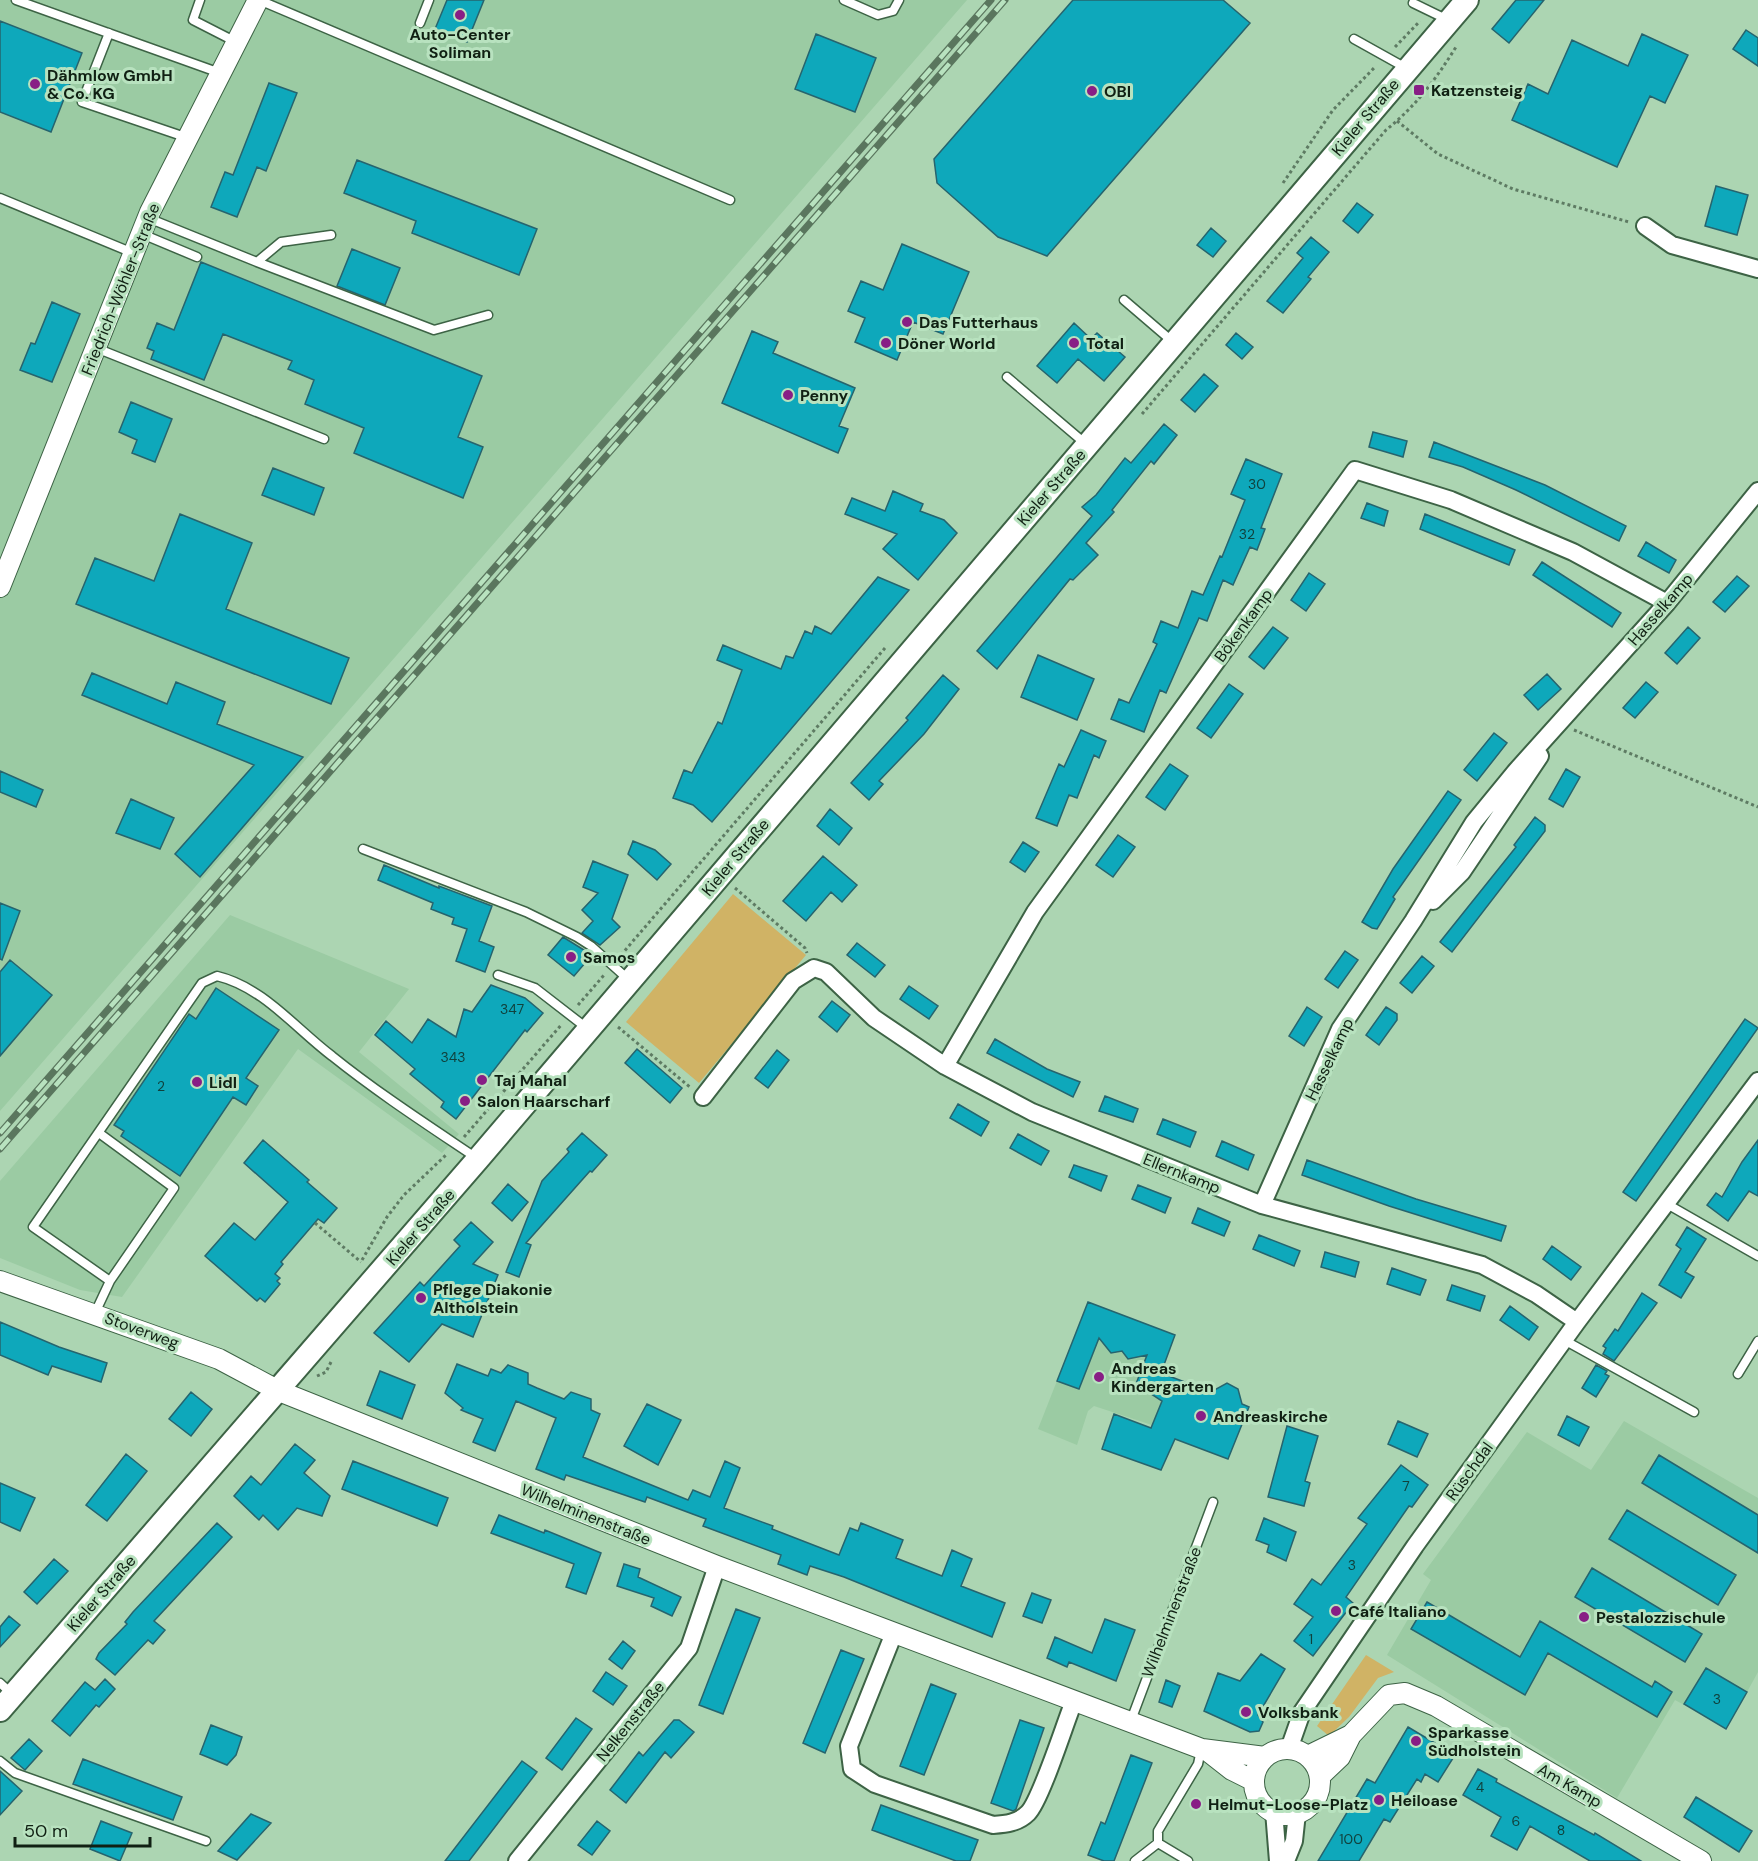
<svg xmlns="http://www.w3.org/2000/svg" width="1758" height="1861" font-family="'DM Sans',sans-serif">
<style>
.built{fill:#9bcba3}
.green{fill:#d0b365}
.building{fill:#0ea8bb;stroke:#26646e;stroke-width:1.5}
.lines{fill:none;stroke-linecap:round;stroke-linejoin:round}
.service-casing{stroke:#3d6345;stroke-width:11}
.minor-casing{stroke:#3d6345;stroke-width:20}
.tertiary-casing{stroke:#3d6345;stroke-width:22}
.secondary-casing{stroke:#3d6345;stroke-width:26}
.path{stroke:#5e7b63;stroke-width:3;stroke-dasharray:3 3;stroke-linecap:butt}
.service{stroke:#fff;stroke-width:8}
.minor{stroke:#fff;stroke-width:16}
.tertiary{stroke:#fff;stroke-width:20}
.secondary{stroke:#fff;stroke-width:22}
.rail-casing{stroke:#5a765e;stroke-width:7}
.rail{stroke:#b8e2bf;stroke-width:4.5;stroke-dasharray:14;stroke-linecap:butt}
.poi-dot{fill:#881e85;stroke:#b8e2bf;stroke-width:2}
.labels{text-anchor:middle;stroke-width:6;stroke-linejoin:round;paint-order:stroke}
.number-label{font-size:14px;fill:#10423d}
.poi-label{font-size:16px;font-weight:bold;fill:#102013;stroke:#b8e2bf;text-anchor:start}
.street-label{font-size:16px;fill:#102013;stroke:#b8e2bf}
</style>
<rect width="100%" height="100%" fill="#acd5b2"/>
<!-- built -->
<path class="built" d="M0,0H967L0,1111Z
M230,915L409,989L359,1052L459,1134L442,1153L298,1049L122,1297L80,1290L0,1258V1181Z
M1088,1302L1175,1335L1160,1373L1143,1366L1136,1384L1162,1401L1152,1425L1094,1406L1088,1411L1077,1445L1038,1429Z
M1624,1421L1758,1498V1672L1747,1692L1705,1668L1698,1681L1702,1683L1688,1707L1675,1700L1617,1798L1387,1655L1431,1580L1423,1574L1527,1432L1591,1470Z"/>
<!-- green -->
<path class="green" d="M733,894L806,955L699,1083L626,1022Z
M1366,1655L1394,1672L1378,1678L1349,1717L1329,1736L1317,1726Z"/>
<!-- building -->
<path class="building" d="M447,0H484L467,42L435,29Z
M1073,0H1223L1250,23L1047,256L998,237L937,183L934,159Z
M1516,0H1544L1509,43L1492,29Z
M0,21L82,53L51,132L0,112Z
M1746,30L1758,38V66L1733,49Z
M816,34L876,58L855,112L795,89Z
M1642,34L1688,55L1665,103L1650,96L1617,167L1512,120L1528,84L1548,94L1572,40L1628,66Z
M269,83L297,93L266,171L257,167L237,217L211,207L225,172L233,175Z
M357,160L537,229L519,275L412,233L416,221L344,193Z
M1716,186L1748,195L1737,235L1705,226Z
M1357,203L1373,215L1358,233L1343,221Z
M1211,228L1226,241L1213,257L1197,245Z
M1311,237L1329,252L1308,277L1311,279L1283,313L1267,301L1303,258L1297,253Z
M902,244L969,272L943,334L913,322L897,360L855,342L865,318L848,311L861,281L883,290Z
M352,249L400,268L385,305L337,286Z
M201,262L482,376L458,437L483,447L463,498L354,453L364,428L305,404L314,380L288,369L292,361L223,334L204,380L151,359L154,351L147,348L157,323L174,330Z
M52,302L80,314L52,382L20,370L31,343L35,344Z
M1074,323L1091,339L1097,333L1125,357L1104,381L1078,359L1057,383L1037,366Z
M752,331L778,342L773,353L855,388L839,426L848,429L838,453L722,403Z
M1236,333L1253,347L1242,359L1226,345Z
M1204,374L1218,386L1195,412L1181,400Z
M131,402L172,419L155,462L132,453L137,440L119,432Z
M1164,424L1177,435L1154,464L1151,461L1112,510L1114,512L1086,543L1098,555L1073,580L1070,579L997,669L977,651L1092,516L1082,507L1096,495L1125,458L1131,463Z
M1373,432L1407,441L1403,457L1369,447Z
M1434,442L1545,485L1626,526L1619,541L1516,490L1463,467L1429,457Z
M1246,459L1282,474L1261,528L1265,529L1257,550L1250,547L1233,585L1223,580L1207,621L1199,618L1166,693L1160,690L1144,732L1111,719L1119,699L1129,703L1157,644L1153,642L1161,621L1178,628L1192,591L1203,595L1220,556L1222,557L1245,500L1231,494Z
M273,468L324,488L314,515L262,495Z
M893,491L923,504L920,511L944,520L957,533L918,580L883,549L897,534L845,514L852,498L885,511Z
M1367,503L1388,511L1384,526L1361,518Z
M180,514L252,543L226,609L349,658L331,704L76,604L95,558L154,581Z
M1425,514L1515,550L1509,565L1420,529Z
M1646,542L1676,560L1669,573L1638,556Z
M1542,562L1621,613L1612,627L1533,575Z
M1309,573L1325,584L1306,611L1291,600Z
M1737,576L1749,586L1725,612L1713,602Z
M878,577L909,590L712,822L693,805L673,798L684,770L692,773L718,722L722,724L742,670L717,660L723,645L781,669L786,656L793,658L805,631L812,634L815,626L831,634Z
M1273,627L1288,638L1264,669L1249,657Z
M1688,627L1700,638L1677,664L1665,653Z
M1038,655L1094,679L1077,720L1021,697Z
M92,673L167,704L176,682L225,702L217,724L303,757L200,877L175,854L254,765L82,695Z
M1547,674L1561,689L1538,710L1524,695Z
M943,675L959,689L924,734L879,781L883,784L869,800L851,783L908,720L906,718Z
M1646,682L1658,692L1635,718L1623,708Z
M1229,684L1243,694L1211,738L1197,728Z
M1081,730L1106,741L1099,758L1094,755L1077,798L1069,795L1057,826L1036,818L1059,764L1064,767Z
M1494,733L1507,743L1477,781L1464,770Z
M1170,764L1188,776L1165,810L1146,797Z
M1566,769L1580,777L1563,807L1549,799Z
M0,771L43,790L36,807L0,792Z
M1448,791L1461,800L1393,897L1395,899L1377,929L1372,928L1362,922L1393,869Z
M131,799L174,818L160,849L116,833Z
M830,809L852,828L839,845L817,826Z
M1535,817L1545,825V831L1452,952L1440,942L1516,847L1514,845Z
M1118,835L1135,847L1113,877L1096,865Z
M633,841L655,850L671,864L657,880L628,854Z
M1023,842L1039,852L1025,872L1010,862Z
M823,856L857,885L842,902L831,892L806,921L783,901Z
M593,861L628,875L612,919L620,927L600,945L582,933L593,921L582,910L598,893L583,887Z
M384,865L439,888V886L492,906L479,941L494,947L485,972L456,961L467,929L452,924L454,918L431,909L433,903L378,880Z
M0,903L20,911L2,960L0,959Z
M563,937L592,955L574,976L548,955Z
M857,943L885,965L875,977L847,955Z
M1345,951L1358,960L1338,988L1325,979Z
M1422,956L1434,966L1412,993L1400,983Z
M10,960L52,995L0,1056V972Z
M491,985L525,998L543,1013L527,1032L525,1030L456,1119L441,1107L444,1102L410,1074L415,1069L375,1035L386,1021L412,1043L428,1019L456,1037L464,1009L472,1012Z
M909,986L938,1006L929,1019L900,999Z
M216,988L279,1030L246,1078L258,1086L246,1105L233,1097L180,1176L121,1136L124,1131L114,1125L189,1014L196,1019Z
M832,1001L850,1015L837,1032L819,1017Z
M1307,1007L1322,1017L1304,1046L1289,1036Z
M1386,1007L1397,1014V1020L1379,1045L1366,1035Z
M1745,1019L1758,1028L1636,1201L1623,1192Z
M995,1039L1047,1069L1080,1082L1073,1097L987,1053Z
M637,1049L682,1088L670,1103L625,1063Z
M777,1050L789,1060L768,1088L755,1078Z
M1105,1096L1138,1109L1133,1122L1099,1111Z
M958,1104L989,1122L981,1136L950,1118Z
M1163,1119L1196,1132L1190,1147L1157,1134Z
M582,1133L607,1155L592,1172L590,1171L526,1243L531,1245L519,1277L506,1272L542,1181L569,1152L567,1149Z
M1018,1134L1049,1151L1041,1165L1010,1148Z
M263,1140L309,1180L307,1182L337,1208L324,1223L318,1219L281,1262L283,1264L275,1274L280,1278L277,1281L280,1284L265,1302L260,1298L257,1301L205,1256L234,1223L255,1240L288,1202L244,1163Z
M1758,1140V1196L1749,1191L1728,1221L1707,1205L1716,1193L1722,1197L1742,1162Z
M1222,1141L1254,1155L1248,1170L1216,1156Z
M1307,1160L1416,1199L1506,1226L1501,1241L1389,1206L1302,1175Z
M1074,1165L1107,1176L1101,1191L1069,1177Z
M508,1184L528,1202L512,1221L492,1203Z
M1138,1185L1171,1198L1165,1213L1132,1199Z
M1198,1208L1230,1222L1224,1236L1192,1223Z
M471,1222L493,1242L473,1264L498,1275L473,1337L442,1324L409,1362L374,1333L420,1282L424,1286L460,1246L454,1240Z
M1687,1227L1706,1239L1685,1272L1694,1277L1681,1298L1659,1285L1681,1249L1676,1245Z
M1259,1235L1300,1251L1294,1266L1253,1249Z
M1552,1246L1581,1267L1571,1280L1543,1259Z
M1325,1252L1359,1262L1355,1277L1321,1267Z
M1392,1268L1426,1280L1420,1295L1387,1284Z
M1452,1285L1485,1296L1480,1311L1447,1300Z
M1642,1293L1657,1303L1614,1361L1603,1354L1606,1348L1603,1346L1615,1329L1618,1331Z
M1088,1302L1175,1335L1161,1373L1211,1392L1227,1383L1238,1389L1242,1404L1249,1407L1228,1459L1175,1439L1161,1470L1102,1449L1114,1414L1151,1428L1162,1401L1136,1384L1147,1355L1128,1359L1122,1351L1111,1353L1099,1338L1079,1389L1057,1381Z
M1510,1306L1538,1327L1529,1340L1500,1320Z
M0,1322L59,1347L107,1363L101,1382L52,1366L48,1375L0,1355Z
M457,1364L488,1376L491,1369L501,1373L508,1365L528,1373V1384L537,1388L564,1399L571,1392L591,1399V1410L600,1414L583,1457L688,1500L693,1490L710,1497L725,1461L740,1468L724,1508L773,1526L772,1529L839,1555L850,1528L858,1531L861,1523L903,1540L896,1558L942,1576L952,1550L972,1559L961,1586L1005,1603L992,1637L844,1577L810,1566L807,1575L778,1564L781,1555L703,1526L706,1519L647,1497L645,1502L566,1475L564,1480L536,1469L556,1418L516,1401L495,1451L473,1442L483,1419L461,1410L463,1408L445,1393Z
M1596,1365L1607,1371L1605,1374L1609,1376L1596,1397L1582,1388Z
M380,1371L415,1385L402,1419L367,1405Z
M191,1392L212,1409L191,1436L169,1419Z
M647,1404L681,1420L658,1465L624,1446Z
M1567,1416L1589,1427L1579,1446L1558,1435Z
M1398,1421L1428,1434L1417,1457L1388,1444Z
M1287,1426L1318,1436L1305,1481L1310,1483L1304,1506L1268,1497Z
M295,1444L315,1460L304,1473L330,1496L322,1516L297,1508L278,1530L263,1515L259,1520L234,1496L251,1476L261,1485Z
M126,1454L147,1471L107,1521L86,1505Z
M1659,1455L1758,1515V1553L1642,1483Z
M353,1461L448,1498L437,1526L342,1489Z
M1401,1465L1428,1485L1412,1507L1409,1506L1346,1597L1353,1603L1313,1656L1294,1641L1313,1617L1294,1604L1312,1579L1321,1585L1367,1524L1358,1518Z
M0,1483L35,1498L20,1531L0,1522Z
M1627,1510L1736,1575L1718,1605L1609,1539Z
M499,1515L544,1533L545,1530L601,1553L586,1594L566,1587L574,1564L491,1533Z
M1264,1518L1296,1532L1286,1561L1267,1552L1269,1545L1256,1540Z
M217,1523L232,1537L154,1621L165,1630L153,1644L148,1640L115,1675L96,1659L99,1653L127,1624L125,1622L133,1612Z
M54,1559L68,1571L37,1604L24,1592Z
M624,1564L640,1569L638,1577L681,1597L672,1616L651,1606L654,1598L617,1586Z
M1592,1568L1702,1634L1685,1662L1575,1597Z
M1032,1593L1051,1600L1042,1623L1023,1616Z
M1427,1602L1520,1657L1540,1621L1652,1687L1655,1681L1672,1692L1657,1717L1548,1653L1525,1695L1411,1629Z
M736,1609L760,1618L723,1714L699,1705Z
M9,1616L20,1625L0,1647V1627Z
M1105,1619L1135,1630L1116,1681L1069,1662L1067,1667L1047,1658L1055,1637L1092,1653Z
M623,1641L635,1651L622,1669L609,1659Z
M841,1650L864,1659L825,1753L803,1743Z
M1261,1654L1285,1669L1258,1715L1263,1722L1259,1731L1250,1732L1204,1711L1218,1673L1240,1681Z
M1706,1668L1747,1692L1726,1729L1684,1704Z
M606,1672L627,1686L613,1705L593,1691Z
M105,1679L115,1689L99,1707L96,1705L70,1736L52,1721L85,1682L95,1690Z
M1166,1680L1180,1686L1172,1707L1159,1702Z
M931,1684L956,1694L924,1775L900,1766Z
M576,1718L592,1729L562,1770L546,1758Z
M674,1720H679L694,1732L671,1758L665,1752L626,1803L610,1790L639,1752L643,1756Z
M1020,1720L1044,1728L1016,1809L1013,1811L991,1803Z
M211,1725L242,1737L236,1755L227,1765L200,1754Z
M1408,1727L1455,1755L1438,1782L1425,1774L1421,1782L1417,1779L1390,1822L1384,1819L1359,1861H1318L1367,1779L1375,1783Z
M29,1739L42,1751L25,1770L11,1758Z
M1131,1755L1152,1763L1114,1861H1104L1088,1855L1101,1822L1105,1824Z
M83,1759L182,1797L173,1820L73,1784Z
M522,1761L537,1772L469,1861H445Z
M1478,1769L1497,1779L1496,1782L1594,1835L1595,1833L1641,1861H1590L1530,1826L1517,1850L1491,1836L1501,1817L1463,1795Z
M0,1771L22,1791L0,1815Z
M1696,1797L1752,1831L1739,1852L1684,1817Z
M881,1805L978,1840L970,1861H956L872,1830Z
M251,1814L271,1823L237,1860L218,1851Z
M101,1821L132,1833L120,1861L90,1849Z
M597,1821L610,1831L592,1855L578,1845Z"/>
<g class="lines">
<!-- service casing -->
<g class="service-casing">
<path id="service" d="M16,0L220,73
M200,0L193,20L236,42
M259,0L730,200
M844,0L878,15L893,11L899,0
M1413,3L1448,20
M420,23L429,0
M109,33L82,102L188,138
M1354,39L1406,68
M0,198L133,253
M148,218L257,262L281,242L331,235
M142,234L197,257
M257,262L434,330L488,315
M1124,300L1173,342
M96,348L324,439
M1007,377L1087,445
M363,849L526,912L577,937L591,946L629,980
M498,975L535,988L588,1029
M1667,1204L1758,1256
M110,1281L33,1227L202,983L217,976C263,987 295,1028 332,1056C378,1093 429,1126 478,1159
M95,1313L110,1281L174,1188L99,1133
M1564,1340L1694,1412
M1738,1374L1758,1341
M0,1683L13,1695
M1130,1723L1213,1502
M0,1761L15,1773L206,1841
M1135,1861L1158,1843
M1188,1861L1158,1843V1831L1198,1764L1201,1750"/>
</g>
<!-- minor casing -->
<g class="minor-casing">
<path id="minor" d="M1645,226L1672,245L1758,269
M1433,901L1462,872L1540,756
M945,1066L1035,912L1355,470L1451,500L1573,552L1667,603
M703,1097L793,981L814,968L826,972L874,1018L945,1066L1032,1112L1262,1205L1482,1265L1536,1294L1577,1322
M1262,1205L1340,1029L1413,921L1474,822L1515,772L1667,603L1758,491
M894,1633L849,1746L852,1769L875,1784L993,1825C1006,1824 1018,1823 1028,1813C1041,1800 1065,1723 1074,1701
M1289,1749L1302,1712L1415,1546L1577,1322L1758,1081
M1274,1811L1278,1861
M517,1861L689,1648L717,1566
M1286,1861L1294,1841L1297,1813"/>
</g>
<!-- tertiary casing -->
<g class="tertiary-casing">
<path id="tertiary" d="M0,587L150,212L258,0
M0,1281L219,1359L279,1391L717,1566L1202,1749L1265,1757
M1254 1782a33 33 0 1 1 66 0a33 33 0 1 1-66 0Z
M1209,1752L1232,1770L1254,1781
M1308,1756L1351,1735
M1320,1776L1340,1757L1351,1735L1389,1695L1405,1693L1436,1706L1701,1861"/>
</g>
<!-- secondary casing -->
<g class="secondary-casing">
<path id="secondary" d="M0,1710L478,1159L1467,0"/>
</g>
<!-- path -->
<path class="path" d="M1395,47L1420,21
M1397,121L1438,154L1513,189L1629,222
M1283,183L1333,110L1376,66
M1142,414L1386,130C1416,106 1436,79 1456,47
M1574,730L1758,807
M735,888L805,948L807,953
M621,955L885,648
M578,1005L605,974
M618,1027L691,1088
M464,1137L562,1024
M315,1223L361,1262
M362,1260L387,1217L404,1195L447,1154
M317,1376L326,1372L332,1360"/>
<!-- service -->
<use href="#service" class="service"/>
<!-- minor -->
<use href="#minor" class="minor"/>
<!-- tertiary -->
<use href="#tertiary" class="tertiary"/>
<!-- secondary -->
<use href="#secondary" class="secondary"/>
<!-- rail casing -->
<g class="rail-casing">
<path id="rail" d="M0,1133L991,0
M0,1149L1005,0"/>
</g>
<!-- rail -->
<use href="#rail" class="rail"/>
</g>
<!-- markers -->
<g class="poi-dot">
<circle cx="460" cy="15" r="6"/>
<circle cx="35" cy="84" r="6"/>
<rect x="1413" y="84" width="12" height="12" rx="3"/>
<circle cx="1092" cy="91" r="6"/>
<circle cx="907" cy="322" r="6"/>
<circle cx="886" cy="343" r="6"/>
<circle cx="1074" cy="343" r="6"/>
<circle cx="788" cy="395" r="6"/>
<circle cx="571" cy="957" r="6"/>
<circle cx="482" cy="1080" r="6"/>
<circle cx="197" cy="1082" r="6"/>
<circle cx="465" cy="1101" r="6"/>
<circle cx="421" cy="1298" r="6"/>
<circle cx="1099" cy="1377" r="6"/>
<circle cx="1201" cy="1416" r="6"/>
<circle cx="1336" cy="1611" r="6"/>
<circle cx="1584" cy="1617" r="6"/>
<circle cx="1246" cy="1712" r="6"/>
<circle cx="1416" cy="1741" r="6"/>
<circle cx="1379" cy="1800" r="6"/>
<circle cx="1196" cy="1804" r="6"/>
</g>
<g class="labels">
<!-- number labels -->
<g class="number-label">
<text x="1257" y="489">30</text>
<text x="1247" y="539">32</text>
<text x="512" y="1014">347</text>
<text x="453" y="1062">343</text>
<text x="161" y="1091">2</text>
<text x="1406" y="1491">7</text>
<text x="1352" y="1570">3</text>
<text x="1311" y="1644">1</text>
<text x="1717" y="1704">3</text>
<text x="1480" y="1792">4</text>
<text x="1516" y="1826">6</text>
<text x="1561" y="1835">8</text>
<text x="1351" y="1844">100</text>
</g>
<!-- poi labels -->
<g class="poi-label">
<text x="460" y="40" text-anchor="middle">Auto-Center<tspan x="460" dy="18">Soliman</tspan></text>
<text x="47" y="81">Dähmlow GmbH<tspan x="47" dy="18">&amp; Co. KG</tspan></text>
<text x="1431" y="96">Katzensteig</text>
<text x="1104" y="97">OBI</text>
<text x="919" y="328">Das Futterhaus</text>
<text x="898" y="349">Döner World</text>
<text x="1086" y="349">Total</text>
<text x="800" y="401">Penny</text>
<text x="583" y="963">Samos</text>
<text x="494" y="1086">Taj Mahal</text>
<text x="209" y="1088">Lidl</text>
<text x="477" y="1107">Salon Haarscharf</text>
<text x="433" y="1295">Pflege Diakonie<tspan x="433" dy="18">Altholstein</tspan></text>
<text x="1111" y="1374">Andreas<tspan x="1111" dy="18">Kindergarten</tspan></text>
<text x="1213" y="1422">Andreaskirche</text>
<text x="1348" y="1617">Café Italiano</text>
<text x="1596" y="1623">Pestalozzischule</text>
<text x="1258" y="1718">Volksbank</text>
<text x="1428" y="1738">Sparkasse<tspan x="1428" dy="18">Südholstein</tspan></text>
<text x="1391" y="1806">Heiloase</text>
<text x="1208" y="1810">Helmut-Loose-Platz</text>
</g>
<!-- street labels -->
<g class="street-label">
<text transform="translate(1365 117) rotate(-50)" y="6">Kieler Straße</text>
<text transform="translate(120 289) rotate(-68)" y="6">Friedrich-Wöhler-Straße</text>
<text transform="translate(1051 487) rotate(-49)" y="6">Kieler Straße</text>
<text transform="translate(1660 609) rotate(-49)" y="6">Hasselkamp</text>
<text transform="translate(1243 625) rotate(-54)" y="6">Bökenkamp</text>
<text transform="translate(735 857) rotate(-50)" y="6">Kieler Straße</text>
<text transform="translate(1329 1059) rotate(-64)" y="6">Hasselkamp</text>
<text transform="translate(1182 1173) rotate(22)" y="6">Ellernkamp</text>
<text transform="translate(420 1227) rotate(-49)" y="6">Kieler Straße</text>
<text transform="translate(142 1330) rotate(20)" y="6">Stoverweg</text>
<text transform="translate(1469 1471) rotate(-54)" y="6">Rüschdal</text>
<text transform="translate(586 1514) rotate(22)" y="6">Wilhelminenstraße</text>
<text transform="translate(101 1593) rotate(-49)" y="6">Kieler Straße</text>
<text transform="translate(1171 1612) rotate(-69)" y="6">Wilhelminenstraße</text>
<text transform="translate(630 1721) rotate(-51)" y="6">Nelkenstraße</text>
<text transform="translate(1570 1785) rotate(30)" y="6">Am Kamp</text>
</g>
</g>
<!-- scale -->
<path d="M15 1837v9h135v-9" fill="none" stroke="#102013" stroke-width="3"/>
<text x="24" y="1837" font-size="18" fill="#102013" stroke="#b8e2bf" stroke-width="4.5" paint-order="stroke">50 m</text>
</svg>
